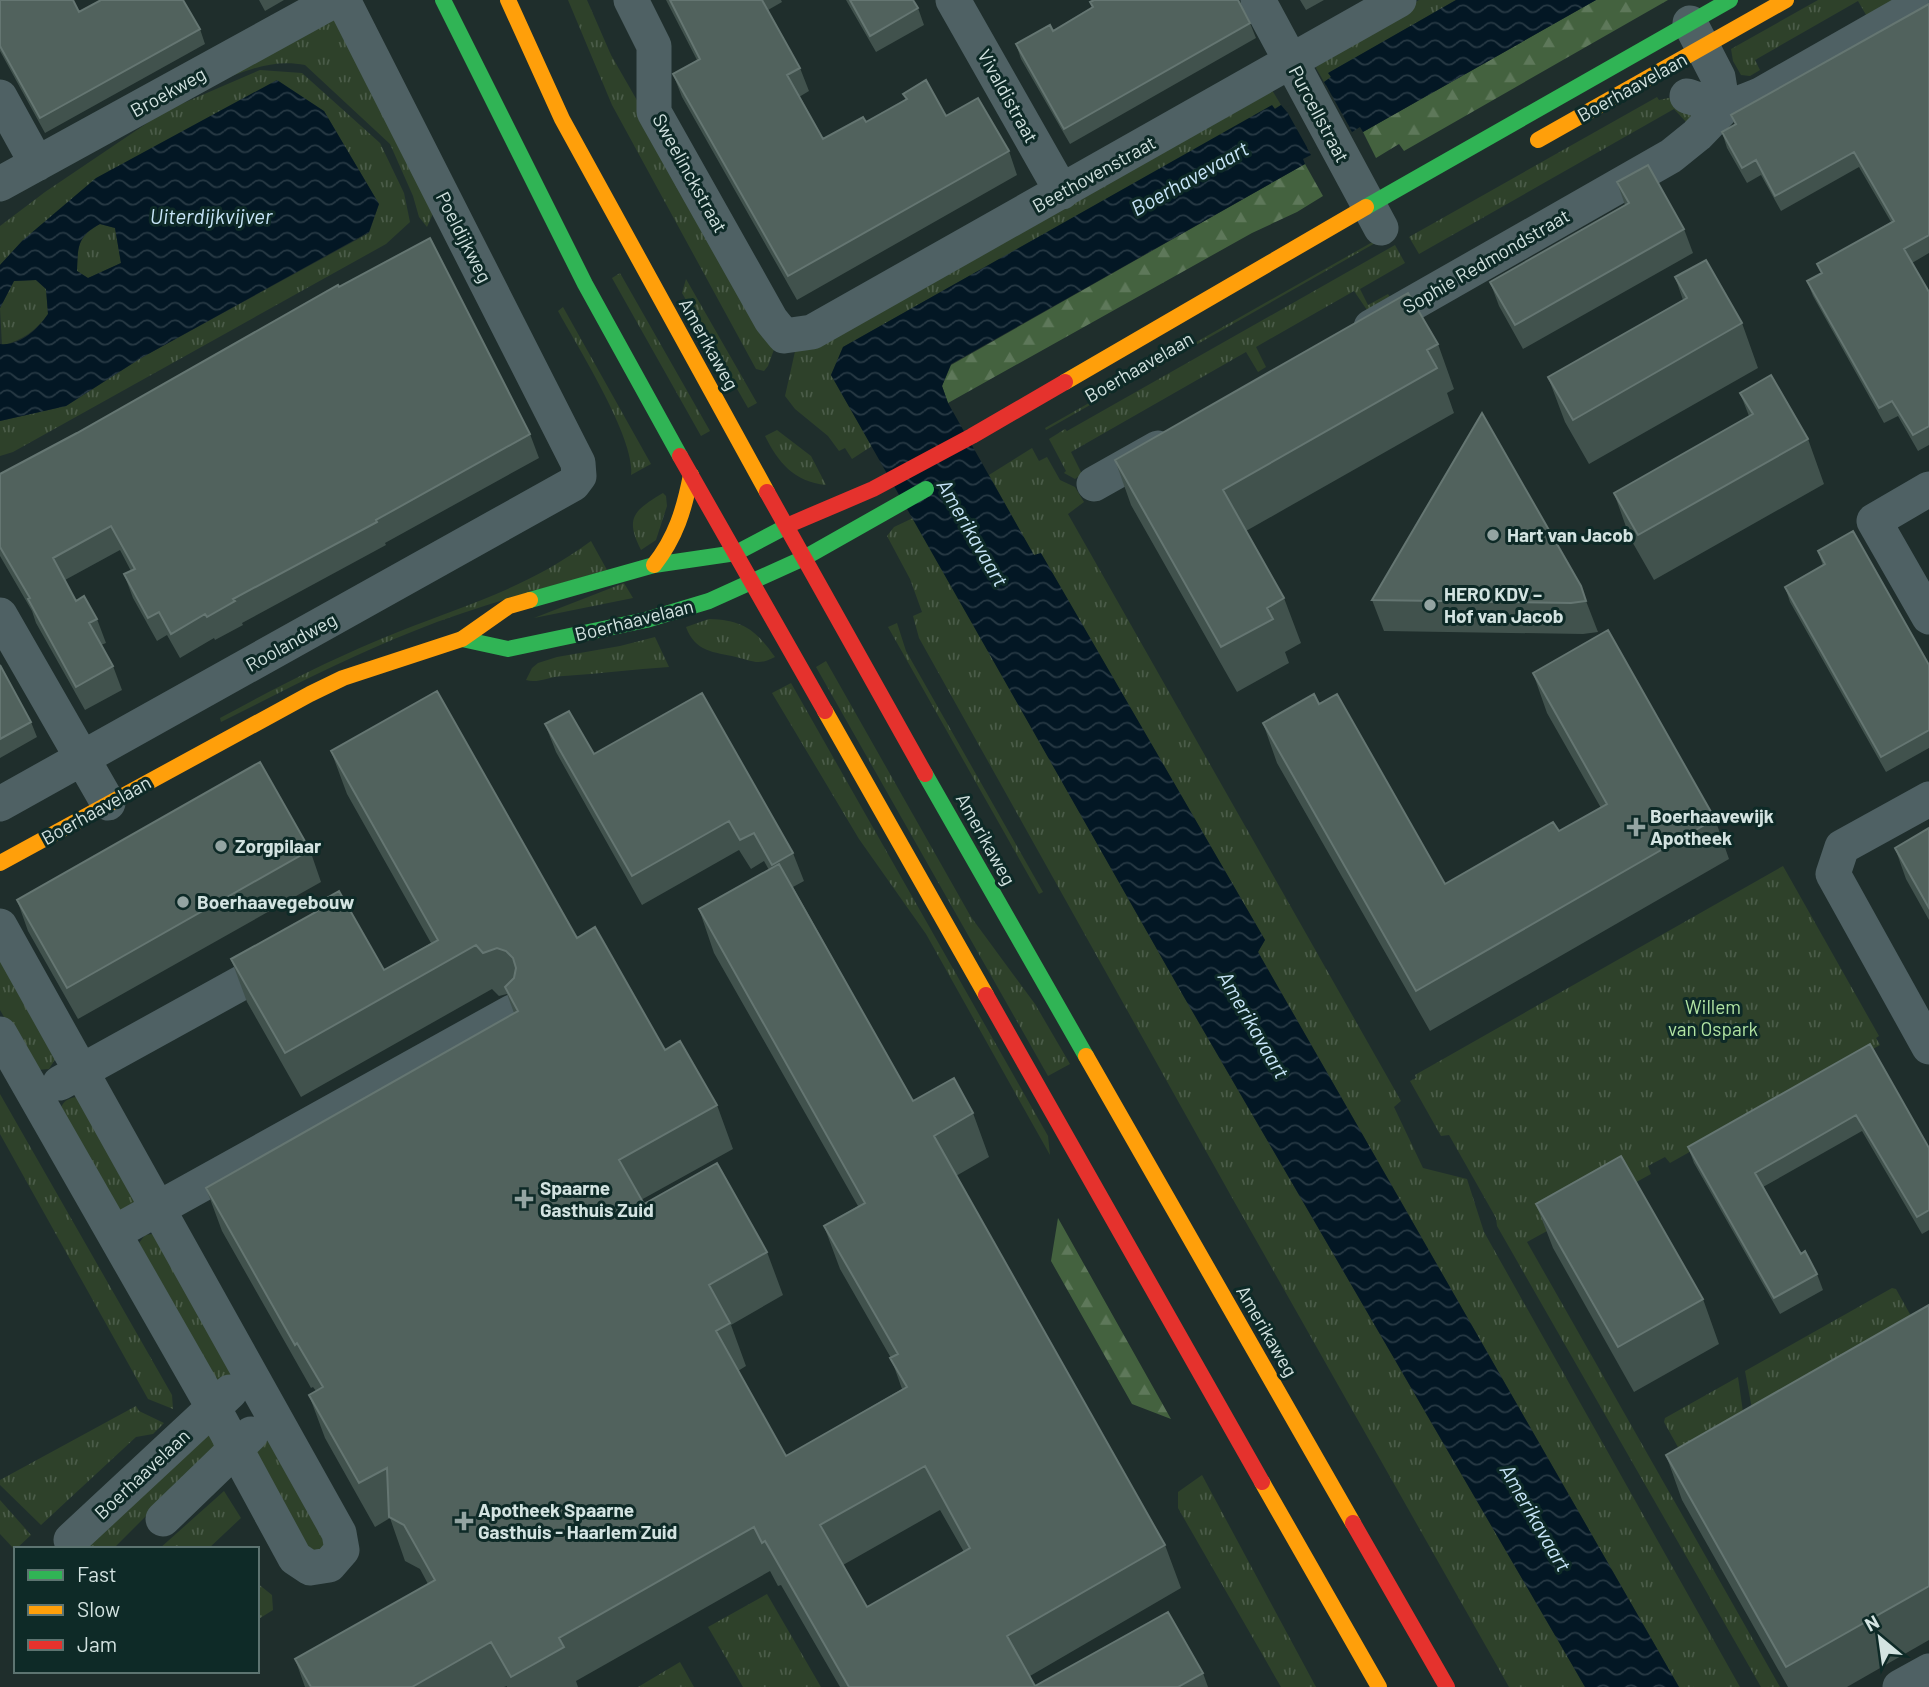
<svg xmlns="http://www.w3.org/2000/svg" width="1929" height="1687" font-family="Barlow,sans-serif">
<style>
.grass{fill:url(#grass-tufts)}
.forest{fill:url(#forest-firs)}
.water{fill:url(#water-waves);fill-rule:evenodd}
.pier{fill:#1f2e2c}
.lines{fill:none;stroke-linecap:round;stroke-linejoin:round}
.street{stroke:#4f6164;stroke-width:35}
.fast{stroke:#30b455;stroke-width:16}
.slow{stroke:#ff9f0a;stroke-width:16}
.jam{stroke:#e5322d;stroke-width:16}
.wall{fill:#41524d;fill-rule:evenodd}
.building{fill:#51625d;stroke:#657672;stroke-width:2;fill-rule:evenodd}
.poi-dot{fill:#94a4a2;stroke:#0e2a27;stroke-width:2.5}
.labels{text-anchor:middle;stroke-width:6;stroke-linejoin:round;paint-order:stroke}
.street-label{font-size:19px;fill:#d3e3e1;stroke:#0e2a27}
.poi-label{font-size:19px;font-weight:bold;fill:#d3e3e1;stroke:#0e2a27;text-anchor:start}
.park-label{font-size:19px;fill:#b1e4a3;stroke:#0e2a27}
.water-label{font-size:21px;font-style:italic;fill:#c8e6f9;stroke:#0e2a27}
</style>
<defs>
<pattern id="grass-tufts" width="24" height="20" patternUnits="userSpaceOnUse" patternTransform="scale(1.75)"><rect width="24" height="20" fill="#2e412a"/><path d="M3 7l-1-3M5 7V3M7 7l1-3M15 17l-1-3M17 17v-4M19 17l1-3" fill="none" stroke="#4b5c49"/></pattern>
<pattern id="forest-firs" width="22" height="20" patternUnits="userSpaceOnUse" patternTransform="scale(1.75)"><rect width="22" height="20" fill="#44623f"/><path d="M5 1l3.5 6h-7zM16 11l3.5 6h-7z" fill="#5e785a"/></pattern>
<pattern id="water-waves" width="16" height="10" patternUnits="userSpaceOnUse" patternTransform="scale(1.75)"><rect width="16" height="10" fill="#031724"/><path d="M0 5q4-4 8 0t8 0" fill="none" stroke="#273944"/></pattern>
</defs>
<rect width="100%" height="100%" fill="#1f2e2c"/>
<!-- grass -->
<path class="grass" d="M568,0H587L611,55L769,330L776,344L768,366L764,371L756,369L612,105Z
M1419,0H1456L1329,73L1331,77L1324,82L1316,68L1320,56Z
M1818,0H1895L1869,20L1858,1L1755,60L1760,70L1750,76L1741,75L1733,61L1731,49Z
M338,17L435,209L427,227L419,217L413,196L390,144L305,65C270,58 241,73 209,85Z
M260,70L302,73L380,143L404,193L410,222L386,244L13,452L0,456V421L66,406L141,358L369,233L379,204L324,111L23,240L0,265V226L45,192L165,111Z
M1272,90L1281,105L1274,109L1272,106L843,347L831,375L872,446L852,459L845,448L839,451L828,436L795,409L785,396L796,347Z
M1657,97L1659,100L1673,97L1696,109L1687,123L1674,109L1419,254L1409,237Z
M100,224L115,228L121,263L88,278L77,271C78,247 77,237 100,224Z
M1376,240L1377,242L1046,430L1045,428Z
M1395,245L1405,263L1360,289L1368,305L1388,294L1390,297L1367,310L1354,291L1256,347L1266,367L1258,372L1246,352L1071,452L1082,474L1075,479L1064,473L1066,471L1049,439L1065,429L1067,431Z
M620,273L710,431L701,436L612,278Z
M686,279L757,403L748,408L682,293Z
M36,280L46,289L48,314C36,331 22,340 2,346L0,308L14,281Z
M563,307L651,464L631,475C636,439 577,346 558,311Z
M777,430L811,456L826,485C794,482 778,462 765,436Z
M1032,448L1039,461L1047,457L1060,480L1075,487L1084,502L1068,514L1401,1101L1394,1107L1423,1168L1467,1179L1484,1232L1740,1687H1679L1258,952L1265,940L1041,554L1034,556L989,475Z
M663,493L666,496L667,506L656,540L641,550C624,517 635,510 663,493Z
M913,518L1184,997L1585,1687H1509L1235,1203L919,638L913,616L922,612L910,579L887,536L894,527Z
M591,541L607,570C542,589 476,606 414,631C348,657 285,690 221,722L220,718C277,687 337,656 398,632C471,603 527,588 591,541Z
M624,583L633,598L534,618Z
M709,619C743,620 756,630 775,657C757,666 754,661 736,657C714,652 695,652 686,627Z
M897,623L906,651L1043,892L1039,894L888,627Z
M655,637L669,667C634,669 599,674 564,676C551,676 537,684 526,680L532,668L538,663L557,657L620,646Z
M826,661L971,917L1035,1004L1070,1064L1048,1076L816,667Z
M791,683L1048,1136L1050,1155L926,934L859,839L772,693Z
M1783,866L1879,1036L1876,1038L1880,1045L1670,1163L1665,1157L1648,1166L1651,1174L1527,1242L1780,1687H1761L1497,1226L1496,1218L1449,1135L1441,1136L1410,1081L1416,1078L1415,1075Z
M0,957L56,1058L49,1069L38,1070L33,1067L0,1010Z
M0,1094L172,1395L173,1409L148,1399L0,1134Z
M76,1097L135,1195V1205L119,1212L59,1113C62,1103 65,1099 76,1097Z
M152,1234L160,1237L231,1373L226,1380L217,1381L139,1243L145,1235Z
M1892,1288L1896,1289L1916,1325L1754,1420L1745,1371Z
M1738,1377L1745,1426L1684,1458L1664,1422L1665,1418Z
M136,1406L139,1411L164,1423L153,1434L136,1437L41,1525L0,1485V1480Z
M209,1432L215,1447L113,1549H82Z
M269,1439L329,1550L309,1551L254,1454L256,1446Z
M1202,1475L1316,1687H1281L1178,1508V1492Z
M224,1491L241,1518L208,1549H159Z
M0,1500L31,1535L15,1550L0,1534Z
M257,1583L272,1595L273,1610L257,1620Z
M767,1594L821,1687H743L708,1627Z
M680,1662L694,1687H638Z"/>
<!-- forest -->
<path class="forest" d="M1596,0H1668L1404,151L1399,144L1376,158L1363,132Z
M1305,164L1323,196L1297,212L1252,233L948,403L942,386L951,365Z
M1058,1218L1171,1419L1132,1404L1051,1261Z"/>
<!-- water -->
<path class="water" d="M1456,0H1596L1363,132L1360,127L1352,132L1348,125L1307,148L1311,155L1303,159L1305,164L951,364L942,386L948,403L1034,555L1041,553L1265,940L1258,952L1679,1687H1585L1184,997L831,375L843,347L1272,105L1275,109L1281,105L1287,112L1328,89L1324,82L1331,77L1328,73Z
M277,80L324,111L379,204L369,232L141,358L66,406L0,421V344C20,346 37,330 48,314L46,289L36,280L14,281L0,308V265L23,240L96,178ZM100,224L115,228L121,263L88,278L77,271C78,247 77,236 100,224Z"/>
<!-- pier -->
<path class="pier" d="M1326,85L1350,128L1309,151L1285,108Z"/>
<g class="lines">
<!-- street -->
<path class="street" d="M631,0L654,46V112L771,320L784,336L812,332L1399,0
M953,0L1062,192
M1258,0L1381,228
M1687,96C1724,108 1725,110 1762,94L1927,0
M0,97L37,164
M0,184L335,0
M1371,327L1671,156L1697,135L1723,108L1718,77L1690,23
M1094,484L1158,448
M1929,489L1874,521L1929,617
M0,615L108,803
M1929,799L1842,847L1833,874L1929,1047
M0,804L573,484L579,476L578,463L343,0
M0,926L339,1533L342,1550L329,1565L310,1568L295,1558L213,1407L0,1034
M60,1083L281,961
M114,1233L512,1012
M163,1519L251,1434
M71,1540L230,1392
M1900,1687L1929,1671"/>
<!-- fast -->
<path class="fast" d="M443,0L585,284L680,456
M1366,207L1730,0
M530,600L654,565L736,553L791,524
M462,639L508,649L646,620L709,601L804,558L926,489
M925,774L1086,1056"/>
<!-- slow -->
<path class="slow" d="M508,0L562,119L767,492
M1538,140L1786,0
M1065,382L1366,207
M654,565C676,537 684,510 691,475
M825,711L986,995
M0,863L310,694L343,678L462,639L509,606L530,600
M1086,1056L1353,1523
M1262,1482L1379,1687"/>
<!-- jam -->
<path class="jam" d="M680,456L825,711
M767,492L925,774
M791,524L873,489L972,436L1065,382
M986,995L1262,1482
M1353,1523L1447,1687"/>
</g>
<!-- wall -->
<path class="wall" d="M0,0L200,29L205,44L45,133L0,51Z
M259,0H284L265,11Z
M666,0H781L782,2L768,10L800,68L809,91L799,97L823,139L866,122L906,100L903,94L946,116L1009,151L1017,175L797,300L682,97L673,74L697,60Z
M846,0H913L918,8L924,25L876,52Z
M1300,0H1324L1306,10Z
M1090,2L1240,4L1250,23L1256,38L1070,144L1021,59L1016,44L1053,31L1092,8Z
M1929,4V253L1912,263L1929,292V445L1918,451L1898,416L1884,423L1813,296L1807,281L1821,274L1817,264L1891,222L1859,167L1781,211L1761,175L1747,183L1727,148L1722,132L1735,125L1731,115Z
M1617,182L1684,229L1693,253L1523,349L1499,306L1490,282L1625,205Z
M1675,277L1742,323L1758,368L1589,464L1565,422L1548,377L1683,300Z
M339,287L530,434L539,458L385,543L386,545L242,623L243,625L215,640L214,638L180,658L167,635L157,641L133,598L124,574L131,571L120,550L65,580L76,601L97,619L106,643L101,645L113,666L122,690L85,710L36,623L32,611L0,556V474L77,433Z
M1438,344L1454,389L1447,393L1454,413L1246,531L1284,598L1301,643L1285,652L1289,663L1237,692L1131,505L1115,460Z
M1740,393L1808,439L1824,484L1654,580L1630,538L1614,493L1749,416Z
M1818,551L1929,665V748L1886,772L1790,602L1785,587L1823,566Z
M1372,600L1586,601L1598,632L1583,634L1384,631Z
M0,665L31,722L37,737L0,758Z
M1533,673L1715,819L1729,859L1430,1031L1277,763L1263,723L1319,704L1445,884L1559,831L1601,808L1547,713Z
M545,724L594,754L793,853L804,881L793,887L913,1101L973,1113L989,1157L956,1176L1165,1545L1181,1588L1030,1676L1035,1686L1203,1673L1208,1687H840L781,1585L778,1586L770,1571L576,1681L578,1687H507V1686L504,1687H305L295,1659L428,1584L420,1569L405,1561L390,1518L375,1527L325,1438L309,1395L316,1391L313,1387L311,1388L222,1231L206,1188L514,1013L507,994L499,996L492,989L301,1097L247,1002L231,959L384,970L431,943L347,794L331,751L577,938L665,1050L717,1105L733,1149L641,1200L644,1204L767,1252L783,1295L731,1325L746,1366L738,1371L786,1456L902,1389L891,1358L840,1269L824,1226L858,1206L714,953L699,909L769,870L764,861L751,869L739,850L642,905L556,752ZM940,1510L964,1552L867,1607L843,1565Z
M1929,828V920L1906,879L1895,848Z
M310,850L321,882L78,1019L28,931L17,900Z
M1870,1044L1929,1148V1230L1922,1234L1862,1131L1763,1187L1801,1254L1817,1274L1823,1290L1780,1314L1694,1163L1688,1147Z
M1536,1204L1703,1299L1719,1344L1634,1392L1553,1248Z
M1929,1305V1640L1847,1687H1788L1682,1500L1666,1455Z"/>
<!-- building -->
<path class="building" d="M0,0H73L79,12L101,0H183L200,29L40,118L0,46Z
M670,0H762L800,68L787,75L823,139L863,117L866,122L907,99L903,94L926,80L946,116L978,98L1009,151L788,276L673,74L700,59Z
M850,0H913L918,8L870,36Z
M1094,0H1238L1250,23L1064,129L1016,44L1050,25L1053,31L1093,7L1090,2Z
M1929,4V235L1904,249L1929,292V426L1913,435L1892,401L1879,408L1807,281L1822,273L1817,264L1894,221L1854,152L1775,196L1756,160L1742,168L1722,132L1736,124L1731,115Z
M1648,165L1684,229L1515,325L1490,282L1629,203L1617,182Z
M430,238L530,434L376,520L377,522L233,599L235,601L207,617L205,614L171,634L159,612L148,618L124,574L135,569L111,526L53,558L76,601L84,596L97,619L89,623L113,666L76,687L28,599L30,598L0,547V474L77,433L338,285L339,287Z
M1706,260L1742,323L1573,420L1548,377L1687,298L1675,277Z
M1408,293L1438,344L1427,350L1437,368L1223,490L1284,598L1267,608L1273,619L1221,647L1115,460Z
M1771,375L1808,439L1638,535L1614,493L1753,414L1740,393Z
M1482,413L1581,586L1586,601L1571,603L1372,600Z
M1853,531L1929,665V730L1881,757L1785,587L1825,564L1818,551Z
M1608,630L1715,819L1416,991L1263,723L1314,694L1319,704L1337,694L1445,884L1553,822L1559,831L1607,804L1533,673Z
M0,665L31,722L0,739Z
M437,691L577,938L595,927L665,1050L680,1041L717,1105L619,1160L644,1204L717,1163L767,1252L709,1285L730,1323L716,1331L786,1456L907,1387L890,1358L898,1354L824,1226L865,1203L699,909L779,864L913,1101L954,1078L973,1113L934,1136L1165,1545L1007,1636L1035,1686L1168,1612L1203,1673L1178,1687H849L765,1541L762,1543L754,1527L559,1638L564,1647L511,1677L491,1642L412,1687H311L295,1659L435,1580L404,1525L389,1517L387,1468L359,1483L309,1395L323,1387L297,1343L295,1345L206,1188L518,1011L505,987L514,978L516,968L513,958L506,951L497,948L483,953L476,945L285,1053L231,959L316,912L323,905L325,899L339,891L384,970L438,940L331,751ZM925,1466L970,1548L867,1607L820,1525Z
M702,693L793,853L772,865L754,833L740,840L729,821L632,876L545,724L569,711L594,754Z
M260,762L310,850L67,988L17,900Z
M1929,828V908L1895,848Z
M1870,1044L1929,1148V1210L1917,1217L1856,1115L1755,1173L1801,1254L1805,1251L1817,1274L1774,1298L1688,1147Z
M1621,1156L1703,1299L1618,1347L1536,1204Z
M1929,1305V1586L1786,1667L1666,1455Z"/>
<!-- markers -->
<g class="poi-dot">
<circle cx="1493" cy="535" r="7"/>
<circle cx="1430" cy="605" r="7"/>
<path d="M1632.5 816.5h7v7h7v7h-7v7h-7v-7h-7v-7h7z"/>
<circle cx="221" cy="846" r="7"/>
<circle cx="183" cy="902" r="7"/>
<path d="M520.5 1188.5h7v7h7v7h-7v7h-7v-7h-7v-7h7z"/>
<path d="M460.5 1510.5h7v7h7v7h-7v7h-7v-7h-7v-7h7z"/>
</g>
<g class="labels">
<!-- street labels -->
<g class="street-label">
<text transform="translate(1632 87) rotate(-29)" y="7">Boerhaavelaan</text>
<text transform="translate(168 92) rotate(-29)" y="7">Broekweg</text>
<text transform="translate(1008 96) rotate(61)" y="7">Vivaldistraat</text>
<text transform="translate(1319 114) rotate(62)" y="7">Purcellstraat</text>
<text transform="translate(690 173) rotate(61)" y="7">Sweelinckstraat</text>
<text transform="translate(1094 174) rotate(-29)" y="7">Beethovenstraat</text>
<text transform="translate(464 237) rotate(63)" y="7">Poeldijkweg</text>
<text transform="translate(1486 261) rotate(-30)" y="7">Sophie Redmondstraat</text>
<text transform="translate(709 344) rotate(61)" y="7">Amerikaweg</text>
<text transform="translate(1139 367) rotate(-30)" y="7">Boerhaavelaan</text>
<text transform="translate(634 620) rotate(-14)" y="7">Boerhaavelaan</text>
<text transform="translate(291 642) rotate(-29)" y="7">Roolandweg</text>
<text transform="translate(96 810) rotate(-29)" y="7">Boerhaavelaan</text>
<text transform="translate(986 839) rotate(61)" y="7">Amerikaweg</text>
<text transform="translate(1267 1331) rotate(60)" y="7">Amerikaweg</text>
<text transform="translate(142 1474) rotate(-43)" y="7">Boerhaavelaan</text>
</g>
<!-- poi labels -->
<g class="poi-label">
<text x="1507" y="542">Hart van Jacob</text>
<text x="1444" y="601">HERO KDV –<tspan x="1444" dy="22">Hof van Jacob</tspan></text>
<text x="1650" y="823">Boerhaavewijk<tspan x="1650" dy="22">Apotheek</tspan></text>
<text x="235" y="853">Zorgpilaar</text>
<text x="197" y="909">Boerhaavegebouw</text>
<text x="540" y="1195">Spaarne<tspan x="540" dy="22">Gasthuis Zuid</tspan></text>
<text x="478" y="1517">Apotheek Spaarne<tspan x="478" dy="22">Gasthuis - Haarlem Zuid</tspan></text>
</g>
<!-- park labels -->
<g class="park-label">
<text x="1713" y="1014">Willem<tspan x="1713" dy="22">van Ospark</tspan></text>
</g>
<!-- water labels -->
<g class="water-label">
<text transform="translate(1190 179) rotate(-29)" y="7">Boerhavevaart</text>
<text x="211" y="224">Uiterdijkvijver</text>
<text transform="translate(972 533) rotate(60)" y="7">Amerikavaart</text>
<text transform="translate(1253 1025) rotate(60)" y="7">Amerikavaart</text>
<text transform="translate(1535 1518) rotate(60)" y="7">Amerikavaart</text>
</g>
</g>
<!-- legend -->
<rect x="14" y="1547" width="245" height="126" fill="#0e2a27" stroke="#5d7471" stroke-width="2"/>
<rect x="28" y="1570" width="35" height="10" fill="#30b455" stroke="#5d7471" stroke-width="2"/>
<text x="77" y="1582" font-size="21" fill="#d3e3e1">Fast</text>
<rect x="28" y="1605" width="35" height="10" fill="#ff9f0a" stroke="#5d7471" stroke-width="2"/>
<text x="77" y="1617" font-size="21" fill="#d3e3e1">Slow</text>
<rect x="28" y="1640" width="35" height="10" fill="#e5322d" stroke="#5d7471" stroke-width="2"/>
<text x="77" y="1652" font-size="21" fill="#d3e3e1">Jam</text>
<!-- north arrow -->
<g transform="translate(1880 1638) rotate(331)" stroke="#0e2a27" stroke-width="5" paint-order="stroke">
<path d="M0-5L12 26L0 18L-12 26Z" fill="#d3e3e1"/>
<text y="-10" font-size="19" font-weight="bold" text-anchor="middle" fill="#d3e3e1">N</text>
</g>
</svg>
